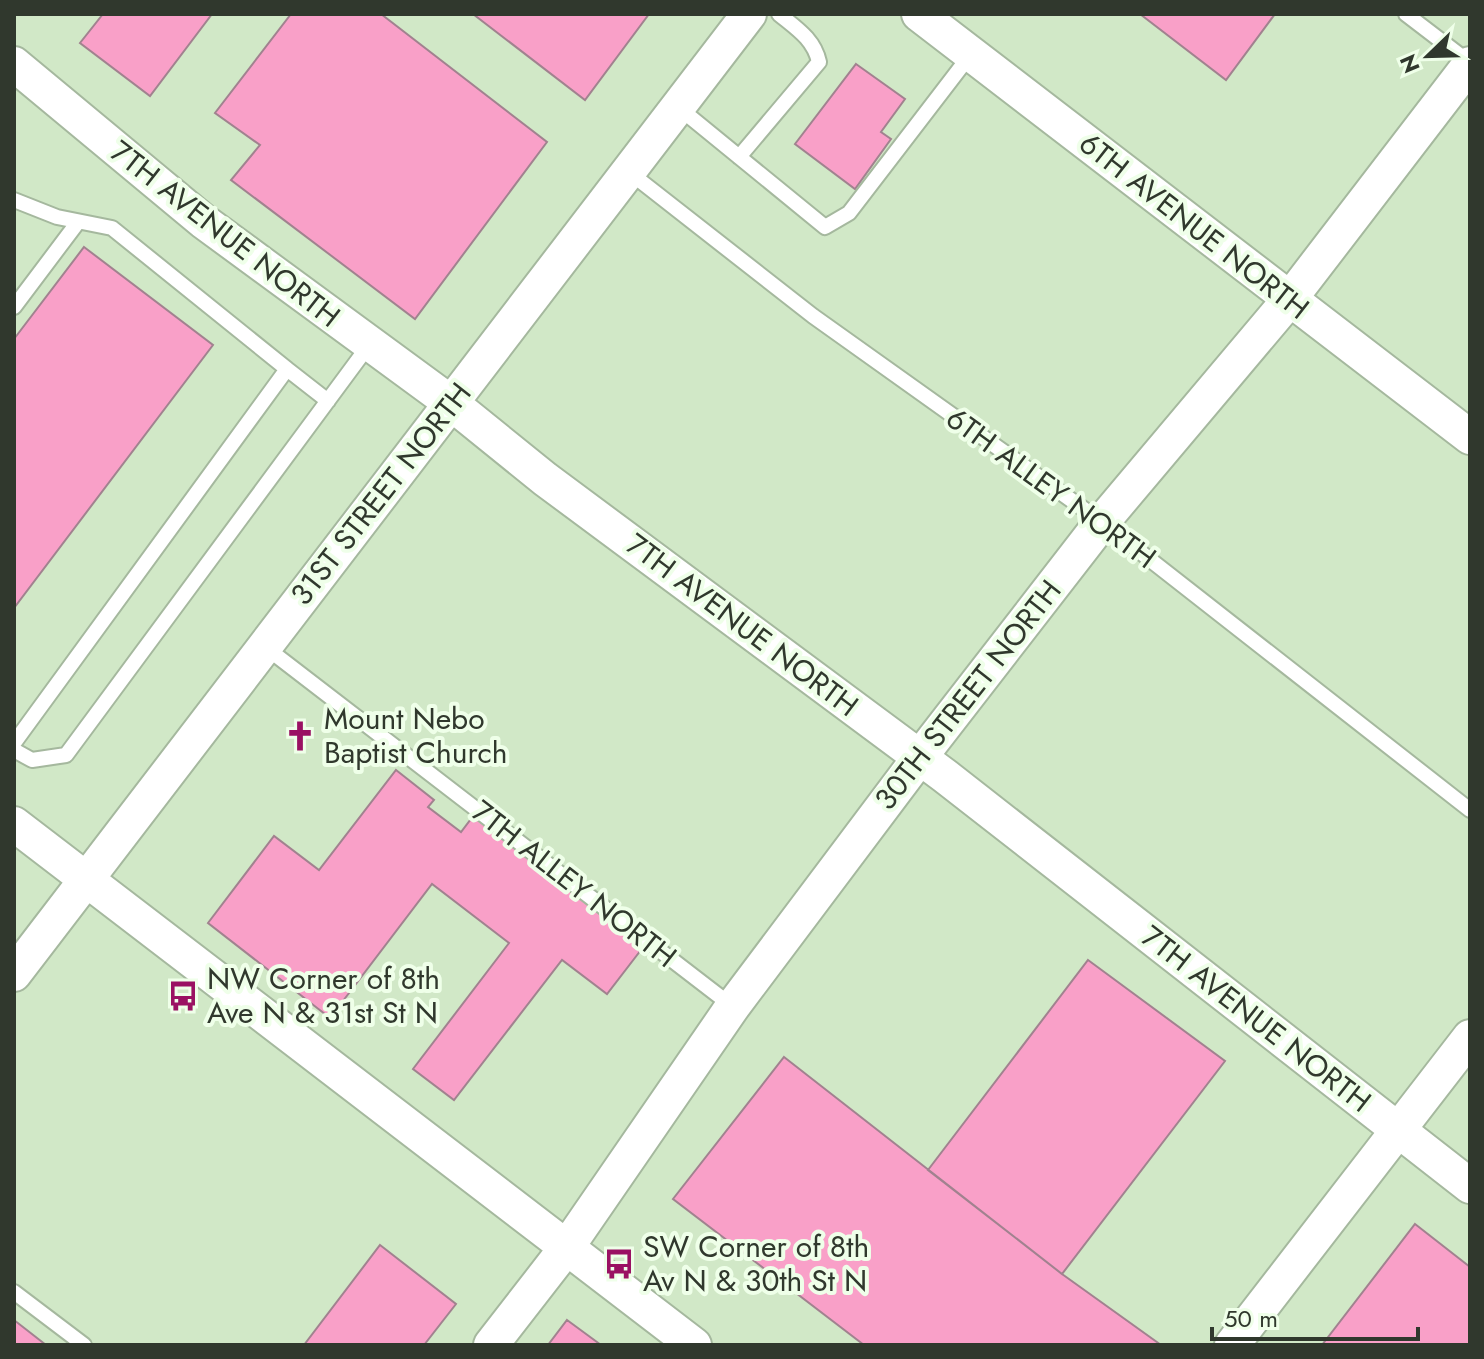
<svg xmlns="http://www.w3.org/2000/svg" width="1484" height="1359" font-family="Jost,sans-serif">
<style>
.built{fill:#d1e8c7}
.building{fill:#f9a0c8;stroke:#a1828f;stroke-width:2}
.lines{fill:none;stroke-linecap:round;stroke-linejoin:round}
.service-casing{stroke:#a5b89e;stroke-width:18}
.tertiary-casing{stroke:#a5b89e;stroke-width:38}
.service{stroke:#fff;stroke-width:14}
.tertiary{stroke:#fff;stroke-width:34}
.labels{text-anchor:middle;stroke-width:8;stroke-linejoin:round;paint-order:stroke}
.street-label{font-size:30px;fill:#30382d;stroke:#efffe9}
.poi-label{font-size:30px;fill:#30382d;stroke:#efffe9;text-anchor:start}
</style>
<rect width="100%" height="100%" fill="#dff3d8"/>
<!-- built -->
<path class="built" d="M14,14H1470V1345H14Z"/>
<!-- building -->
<path class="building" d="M103,14H212L150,96L80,43Z
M291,14H381L547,142L415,319L231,180L260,145L215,113Z
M473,14H649L585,100Z
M1140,14H1275L1226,80Z
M856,64L905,99L881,132L891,139L855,189L795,144Z
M84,247L213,345L14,608V339Z
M396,770L434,800L428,807L461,832L474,815L644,946L607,994L562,960L454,1100L413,1069L509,943L432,884L330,1018L208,923L274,836L319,870Z
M1088,960L1225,1061L1062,1274L928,1170Z
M784,1057L1062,1274L1161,1345H864L673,1199Z
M1415,1224L1470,1267V1345H1322Z
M380,1245L456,1304L424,1345H304Z
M14,1320L46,1345H14Z
M567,1320L601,1345H548Z"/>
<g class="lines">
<!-- service casing -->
<g class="service-casing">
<path id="service" d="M1406,14L1470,63
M678,107L825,227L849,213L971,54
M739,157L819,62C814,39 796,28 779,14
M629,172L813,316L1102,522L1470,810
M14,200L57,217L112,228L287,369
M14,307L78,222
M264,646L732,1006
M14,743L287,369L328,401
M14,750L32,760L66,755L369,345
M14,1292L84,1345"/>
</g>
<!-- tertiary casing -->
<g class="tertiary-casing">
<path id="tertiary" d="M919,14L1470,437
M14,64L203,221L451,403L545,479L945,776L1470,1186
M14,824L694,1345
M14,974L749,14
M491,1345L567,1247L733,1006L920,757L1102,522L1289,300L1470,64
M1232,1345L1470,1037"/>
</g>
<!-- service -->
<use href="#service" class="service"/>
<!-- tertiary -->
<use href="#tertiary" class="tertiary"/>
</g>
<!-- icons -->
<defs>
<g id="church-bare" transform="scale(2.4)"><path d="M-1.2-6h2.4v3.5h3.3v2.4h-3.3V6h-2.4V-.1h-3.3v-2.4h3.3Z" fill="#9a1163" stroke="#efffe9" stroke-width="2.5" paint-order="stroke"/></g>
<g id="bus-bare" transform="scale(2.4)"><path d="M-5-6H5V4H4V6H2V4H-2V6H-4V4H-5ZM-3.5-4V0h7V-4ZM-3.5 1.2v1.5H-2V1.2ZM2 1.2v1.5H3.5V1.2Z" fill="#9a1163" stroke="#efffe9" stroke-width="2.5" paint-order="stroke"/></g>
</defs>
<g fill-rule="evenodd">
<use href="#church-bare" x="300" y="736"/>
<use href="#bus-bare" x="183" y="996"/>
<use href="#bus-bare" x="619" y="1264"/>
</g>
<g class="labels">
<!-- street labels -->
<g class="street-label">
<text transform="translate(1194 226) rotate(38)" y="10">6TH AVENUE NORTH</text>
<text transform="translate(225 234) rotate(38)" y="10">7TH AVENUE NORTH</text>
<text transform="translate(1051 488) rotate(36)" y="10">6TH ALLEY NORTH</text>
<text transform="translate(381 494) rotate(-52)" y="10">31ST STREET NORTH</text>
<text transform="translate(742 625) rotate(37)" y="10">7TH AVENUE NORTH</text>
<text transform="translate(968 695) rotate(-52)" y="10">30TH STREET NORTH</text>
<text transform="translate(574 884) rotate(38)" y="10">7TH ALLEY NORTH</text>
<text transform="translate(1256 1019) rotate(38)" y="10">7TH AVENUE NORTH</text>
</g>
<!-- poi labels -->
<g class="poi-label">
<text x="324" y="729">Mount Nebo<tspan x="324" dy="34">Baptist Church</tspan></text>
<text x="207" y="989">NW Corner of 8th<tspan x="207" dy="34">Ave N &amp; 31st St N</tspan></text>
<text x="643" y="1257">SW Corner of 8th<tspan x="643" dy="34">Av N &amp; 30th St N</tspan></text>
</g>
</g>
<!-- border -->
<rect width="1484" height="1359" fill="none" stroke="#30382d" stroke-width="32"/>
<!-- north arrow -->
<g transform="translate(1428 56) rotate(247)" stroke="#efffe9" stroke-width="6" paint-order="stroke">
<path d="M0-6L14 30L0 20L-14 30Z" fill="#30382d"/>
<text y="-12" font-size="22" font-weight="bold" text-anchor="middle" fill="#30382d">N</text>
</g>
<!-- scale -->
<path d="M1212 1327v12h206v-12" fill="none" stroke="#30382d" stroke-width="4"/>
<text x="1224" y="1327" font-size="24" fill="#30382d" stroke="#efffe9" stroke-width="6" paint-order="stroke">50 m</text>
</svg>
